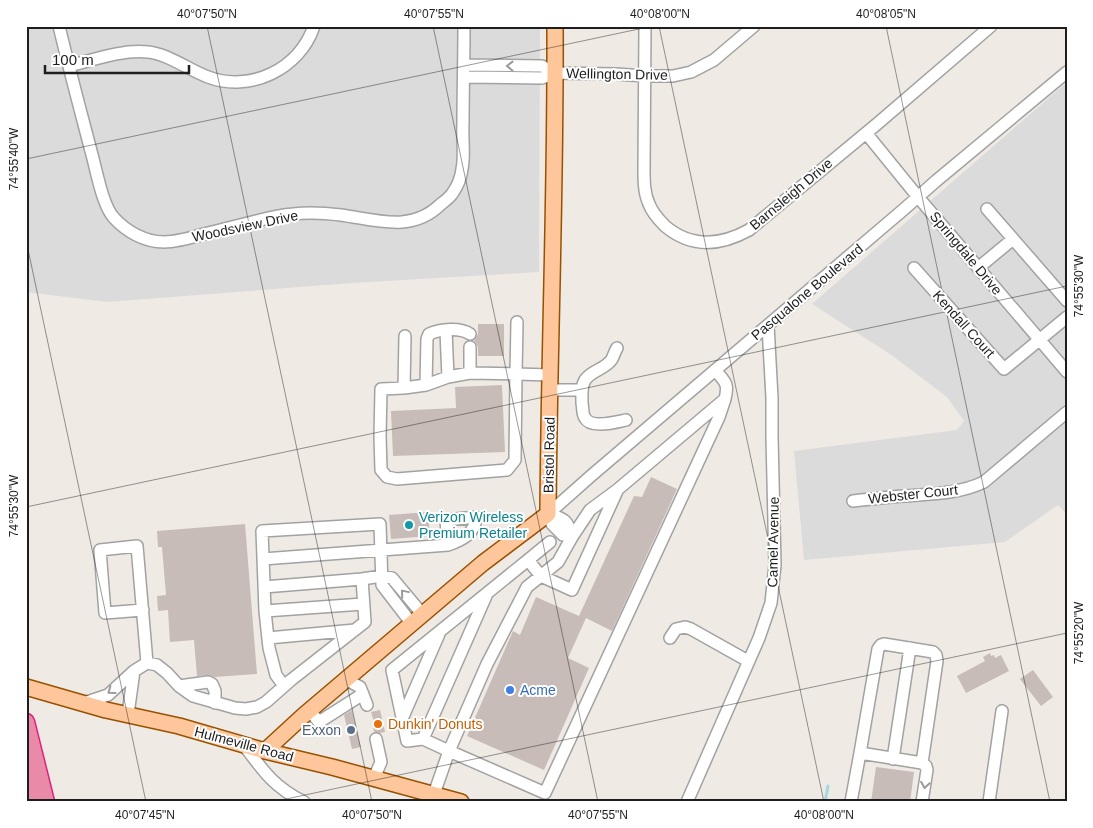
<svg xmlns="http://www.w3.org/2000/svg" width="1093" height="828" font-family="Helvetica,sans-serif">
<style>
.residential{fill:#dcdbdb}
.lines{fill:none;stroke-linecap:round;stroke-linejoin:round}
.stream{stroke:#a3d8de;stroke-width:3}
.building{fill:#c7bcb7}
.minor-casing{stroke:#a2a2a2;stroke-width:14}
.major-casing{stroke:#985100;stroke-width:18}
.highway-casing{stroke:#de207b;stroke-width:19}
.minor{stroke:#fff;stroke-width:11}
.major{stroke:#fec69b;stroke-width:15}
.highway{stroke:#e88aa8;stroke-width:16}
.oneway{stroke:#9a9a9a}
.ticks{fill:none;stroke:#1e1e1e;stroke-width:1;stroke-opacity:0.45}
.culture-dot{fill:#0f9aa8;stroke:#fff;stroke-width:2}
.shop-dot{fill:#3f7fe0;stroke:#fff;stroke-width:2}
.food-dot{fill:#e8710a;stroke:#fff;stroke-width:2}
.service-dot{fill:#5c6f8a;stroke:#fff;stroke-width:2}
.labels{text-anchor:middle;stroke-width:4;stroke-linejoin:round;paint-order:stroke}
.street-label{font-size:14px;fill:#1e1e1e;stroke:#fff}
.culture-label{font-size:14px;fill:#0d838f;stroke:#fff;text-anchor:start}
.shop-label{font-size:14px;fill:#366cbe;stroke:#fff;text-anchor:start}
.food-label{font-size:14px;fill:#c56008;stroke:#fff;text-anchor:start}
.service-label{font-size:14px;fill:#4e5e75;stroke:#fff;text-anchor:end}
.neatline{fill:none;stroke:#1e1e1e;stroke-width:2}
.ticks-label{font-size:12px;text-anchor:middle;fill:#1e1e1e}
</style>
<rect width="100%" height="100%" fill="#efeae4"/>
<!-- residential -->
<path class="residential" d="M26,26H540L539,272L352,283L107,302L26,292Z
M1067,82V514L1058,505L1005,542L804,560L794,451L957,430L964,421L947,397L890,354L812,304Z"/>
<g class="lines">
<!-- stream -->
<path class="stream" d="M825,802L828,786"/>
</g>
<!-- building -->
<path class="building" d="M478,324H504V356H478V347L476,343L474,340L478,334Z
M502,385L505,452L393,456L391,411L456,408L455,387Z
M651,477L677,489L612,631L586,618L568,658L589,668L544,770L467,736L513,631L520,635L536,597L579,616L634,496L642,497Z
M428,512L430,536L391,539L389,515Z
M245,524L257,674L215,677L208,675L197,676L194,640L170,642L168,610L158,611L157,596L166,595L162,547H158L157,531Z
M990,653L991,656L994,655L995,658L1001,655L1009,671L966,693L957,676L985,661L983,657Z
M1033,670L1053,697L1041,706L1020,679Z
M352,710L361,747L352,749L344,715Z
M380,710L385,732L380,733L374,732L372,722H374L371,712Z
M876,767L914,772L910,802H871Z"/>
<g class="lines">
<!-- minor casing -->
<g class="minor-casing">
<path id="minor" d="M59,26C69,68 80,109 91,151C96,168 102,205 114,218C127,232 145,242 164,242C178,242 194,237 208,233C224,229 240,225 256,221C268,218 280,215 293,214C309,212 325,213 341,215C377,220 412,233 441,204C445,201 449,198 452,194C457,187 461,178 462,169C465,155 462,139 463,124C463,92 464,59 464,26
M645,26L644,169C644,181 644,193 649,204C652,212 659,220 665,226C691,248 720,246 749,230L877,124L991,26
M464,65L542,66L555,73
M69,66C93,60 123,49 148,52C168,54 189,70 208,77C250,93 300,69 314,26
M464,77L542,78L555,73L616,74L645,76H673L691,72L714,60L754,26
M866,133L918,197L1067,372
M987,209L1067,301
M914,268L1004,369L1067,317
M978,268L1013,239
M517,322L516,374L551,375
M405,336L404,388L381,389L380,436L381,470L387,477L397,479L507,470L515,460L516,374L470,373L448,377
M617,348C615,351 614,355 612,359C606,369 592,370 585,380C581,386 582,395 582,403C583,407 582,414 585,418C591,429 616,422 626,420
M470,373V347
M426,385L427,339L429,334C440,329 460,327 470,334
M404,388L426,385L448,377L446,331
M550,390H582
M853,501C870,499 887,497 904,496C931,494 959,494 984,482L1067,412
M548,514L592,475L903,210L936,181L1067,72
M548,514C564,518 568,520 572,537
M548,514L552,524L563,535L572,537
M550,542L528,560L541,576L572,590L617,491
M263,559L448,545C462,540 475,534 476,517L446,520L448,545
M528,560L392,670L407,741L423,739L449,751L487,664L527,587L558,562L572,537L590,510L617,490L725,399C729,383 725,382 715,370
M264,587L362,579
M143,610L105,613L100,550L137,546L147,663
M265,611L363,604
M268,638L355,630
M670,638L676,629L685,627L691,629L748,661
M347,680L360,687L367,705
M179,686L208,682L212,684L215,691V703
M284,686L276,675L269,648L265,611L262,531L380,524L382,585L412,624
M84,703L108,695L134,671
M310,711L319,722L363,694
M128,714L134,671L147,663L157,665L167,673L179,686L193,696L235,708L246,709L257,707L266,702L291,680L365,622L362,579L382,576L392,578L423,615
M402,719L439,634
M423,739L486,596
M244,745C263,771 274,787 304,802
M860,753L878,649L881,645L884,644L933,652L936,655L937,661L922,763
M893,759L910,648
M374,778L381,762L376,739
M434,794L449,751L545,793L719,417L725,399
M687,802L759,638L771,603L775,565L772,437V398L768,325
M851,802L860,753L922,763L926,766L927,770L922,802
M989,802L1002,711"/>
</g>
<!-- major casing -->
<g class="major-casing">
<path id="major" d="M26,687L106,710L179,726L265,751L332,767L461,802
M265,751L303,716L483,563L548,514C549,351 556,189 555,26"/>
</g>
<!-- highway casing -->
<g class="highway-casing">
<path id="highway" d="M26,722L46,802
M26,774L33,802"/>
</g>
<!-- minor -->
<use href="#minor" class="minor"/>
<!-- major -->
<use href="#major" class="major"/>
<!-- highway -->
<use href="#highway" class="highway"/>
</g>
<!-- one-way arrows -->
<defs><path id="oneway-chevron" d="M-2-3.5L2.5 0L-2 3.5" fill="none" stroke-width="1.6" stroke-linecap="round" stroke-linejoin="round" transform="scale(1.25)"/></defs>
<g class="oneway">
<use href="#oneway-chevron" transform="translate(510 66) rotate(-179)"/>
<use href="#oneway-chevron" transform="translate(404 593) rotate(-130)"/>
<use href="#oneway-chevron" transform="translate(111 691) rotate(144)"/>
<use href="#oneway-chevron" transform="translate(925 785) rotate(99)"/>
</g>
<!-- ticks -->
<path class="ticks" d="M207,26L372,802M433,26L598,802M659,26L824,802M886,26L1050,802M26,159L653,26M26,240L146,802M26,507L1067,286M272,802L1067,633"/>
<!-- markers -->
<circle class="culture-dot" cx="409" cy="525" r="5"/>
<circle class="shop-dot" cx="510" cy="690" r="5"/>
<circle class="food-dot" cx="378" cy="724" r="5"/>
<circle class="service-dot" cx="351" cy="730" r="5"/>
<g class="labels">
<!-- street labels -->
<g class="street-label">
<text transform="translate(617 74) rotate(1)" y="5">Wellington Drive</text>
<text transform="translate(791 194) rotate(-40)" y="5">Barnsleigh Drive</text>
<text transform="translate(245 226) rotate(-12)" y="5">Woodsview Drive</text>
<text transform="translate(966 253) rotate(50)" y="5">Springdale Drive</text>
<text transform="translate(807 292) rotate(-40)" y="5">Pasqualone Boulevard</text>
<text transform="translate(964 324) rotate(48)" y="5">Kendall Court</text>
<text transform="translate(549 455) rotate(-89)" y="5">Bristol Road</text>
<text transform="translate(913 494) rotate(-6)" y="5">Webster Court</text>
<text transform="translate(773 542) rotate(-89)" y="5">Camel Avenue</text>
<text transform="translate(244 744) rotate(15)" y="5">Hulmeville Road</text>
</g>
<!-- culture labels -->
<g class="culture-label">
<text x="419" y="522">Verizon Wireless<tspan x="419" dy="16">Premium Retailer</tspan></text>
</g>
<!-- shop labels -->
<g class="shop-label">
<text x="520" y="695">Acme</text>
</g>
<!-- food labels -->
<g class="food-label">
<text x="388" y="729">Dunkin' Donuts</text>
</g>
<!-- service labels -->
<g class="service-label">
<text x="341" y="735">Exxon</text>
</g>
</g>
<!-- border -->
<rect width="1093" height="828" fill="none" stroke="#ffffff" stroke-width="55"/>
<!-- scale -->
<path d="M45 65v8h144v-8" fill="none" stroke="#1e1e1e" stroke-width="2.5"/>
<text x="52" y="65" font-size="15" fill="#1e1e1e" stroke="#ffffff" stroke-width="4" paint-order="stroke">100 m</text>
<rect x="28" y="28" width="1038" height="772" class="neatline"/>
<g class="ticks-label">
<text x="207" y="18">40°07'50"N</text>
<text x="434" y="18">40°07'55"N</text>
<text x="660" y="18">40°08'00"N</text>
<text x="886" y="18">40°08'05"N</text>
<text transform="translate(14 159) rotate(-90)" y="4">74°55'40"W</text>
<text transform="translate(1079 286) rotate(-90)" y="4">74°55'30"W</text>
<text transform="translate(14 506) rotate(-90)" y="4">74°55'30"W</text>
<text transform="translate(1079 633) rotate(-90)" y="4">74°55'20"W</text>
<text x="145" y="819">40°07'45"N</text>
<text x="372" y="819">40°07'50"N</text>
<text x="598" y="819">40°07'55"N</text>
<text x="824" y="819">40°08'00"N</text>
</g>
</svg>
